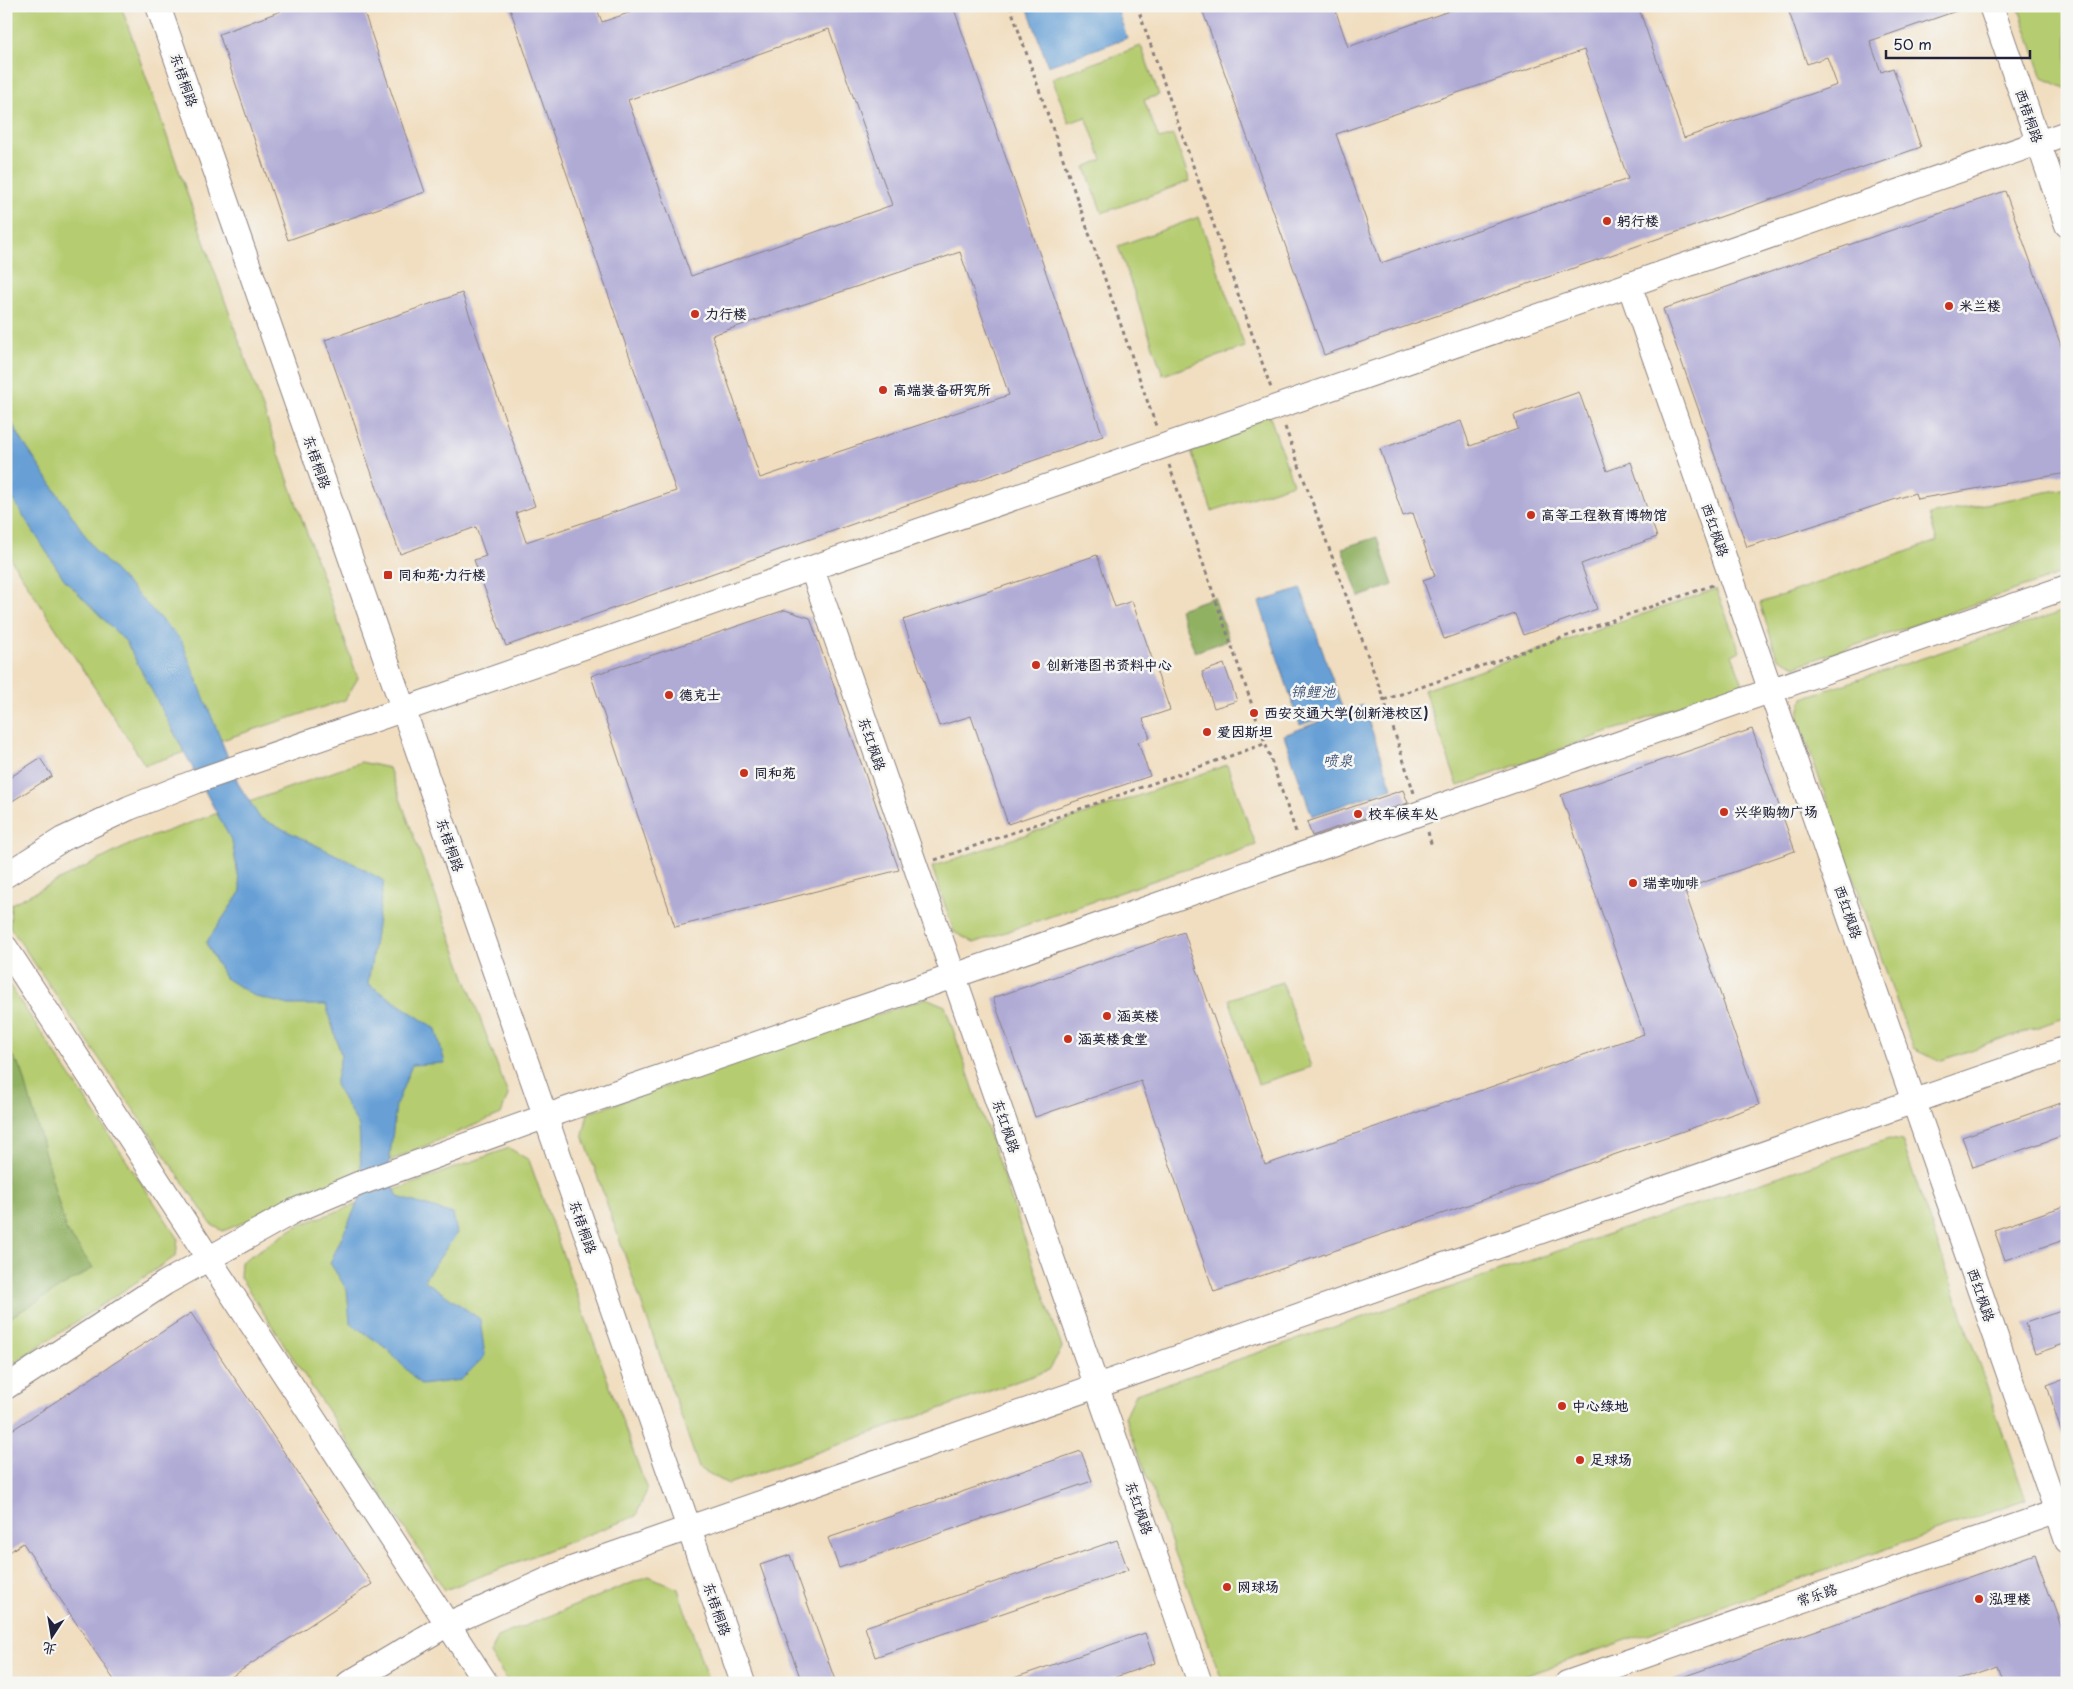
<svg xmlns="http://www.w3.org/2000/svg" width="2073" height="1689" font-family="'Playpen Sans','LXGW WenKai TC',sans-serif">
<style>
.green{fill:#b5cc70;stroke:#6c7756}
.forest{fill:#90b062;stroke:#59694e}
.water{fill:#67a0d6;stroke:#446188}
.building{fill:#b0abd5;fill-rule:evenodd}
.lines{fill:none;stroke-linecap:round;stroke-linejoin:round}
.secondary-casing{stroke:#8a807e;stroke-width:26}
.path{stroke:#8a807e;stroke-width:3;stroke-dasharray:4 4;stroke-linecap:butt}
.secondary{stroke:#fff;stroke-width:24}
.poi-dot{fill:#c8321e;stroke:#f6f6f2;stroke-width:2}
.labels{text-anchor:middle;stroke-width:5;stroke-linejoin:round;paint-order:stroke}
.street-label{font-size:14px;fill:#22223b;stroke:#f6f6f2}
.poi-label{font-size:14px;font-weight:bold;fill:#22223b;stroke:#f6f6f2;text-anchor:start}
.water-label{font-size:15px;font-style:italic;fill:#3e5479;stroke:#f6f6f2}
</style>
<rect width="100%" height="100%" fill="#f6f6f2"/>
<filter id="ink" filterUnits="userSpaceOnUse"><feTurbulence type="fractalNoise" baseFrequency=".02" numOctaves="2"/><feDisplacementMap in="SourceGraphic" scale="10" xChannelSelector="R" yChannelSelector="G"/><feConvolveMatrix kernelMatrix="1 2 1 2 8 2 1 2 1" color-interpolation-filters="sRGB"/></filter>
<filter id="wash" filterUnits="userSpaceOnUse"><feTurbulence type="fractalNoise" baseFrequency=".0096" numOctaves="4" result="noise"/><feDisplacementMap in="SourceGraphic" scale="20" xChannelSelector="R" yChannelSelector="G"/><feGaussianBlur stdDeviation="1.12" result="paint"/><feColorMatrix in="noise" values="0 0 0 0 0 0 0 0 0 0 0 0 0 0 0 0 0 1.4 0 .05"/><feComposite in="paint" operator="in"/></filter>
<g filter="url(#wash)">
<rect width="100%" height="100%" fill="#f1dec0"/>
<!-- green -->
<path class="green" d="M6,6H121L358,678L345,700L145,765L6,552Z
M2018,6H2067V89L2043,78Z
M1141,46L1159,95L1144,100L1159,139L1173,135L1190,181L1102,213L1085,167L1102,160L1086,117L1069,123L1052,78Z
M1199,217L1245,347L1163,375L1118,246Z
M1269,414L1293,484L1212,511L1188,442Z
M2067,488V572L1796,666L1777,657L1760,603L1937,541L1929,515Z
M1716,589L1740,651L1732,655L1743,684L1458,786L1424,690Z
M2067,610V1017L1939,1061L1913,1049L1798,717L1803,698Z
M361,762L389,768L508,1095L501,1114L223,1231L212,1225L10,927L11,904L131,844Z
M1227,765L1256,845L974,943L954,932L932,867Z
M6,980L178,1238L176,1256L6,1368Z
M1282,982L1311,1067L1258,1084L1229,999Z
M926,998L945,1006L1062,1348L1049,1370L728,1484L699,1468L583,1135L588,1113Z
M1889,1139L1902,1141L2026,1500L1504,1683H1223L1125,1417L1136,1394Z
M509,1148L529,1160L647,1490L636,1516L445,1590L240,1277L241,1262L297,1226Z
M649,1576L678,1589L709,1683H509L490,1654L497,1637Z"/>
<!-- forest -->
<path class="forest" d="M1377,537L1393,585L1359,597L1342,548Z
M1214,597L1229,640L1195,652L1179,609Z
M6,1047L22,1070L66,1230L93,1268L6,1320Z"/>
<!-- water -->
<path class="water" d="M1027,6H1116L1127,38L1048,66Z
M6,413L23,442L95,550L181,640L239,785L260,818L351,862L384,881L368,984L436,1029L445,1063L412,1065L396,1105L388,1173L398,1197L453,1214L457,1233L424,1280L480,1319L485,1356L461,1380L421,1385L385,1347L350,1323L347,1290L330,1263L362,1193L359,1126L335,1085L341,1055L326,1005H289L256,997L225,978L206,943L241,891L232,842L126,642L64,579L6,489Z
M1301,589L1343,710L1300,725L1259,602Z
M1363,705L1392,788L1312,816L1284,735Z"/>
<g id="blocks">
<!-- building -->
<path class="building" d="M279,6H362L425,192L288,240L219,34L281,11Z
M509,6H596L602,22L649,6H953L1103,436L506,646L474,560L486,556L476,527L400,554L325,340L462,293L535,506L516,513L526,542L676,491ZM829,29L892,205L691,276L628,100ZM960,252L1009,395L760,478L712,335Z
M1201,6H1334L1348,47L1463,6H1638L1684,138L1837,85L1827,57L1807,64L1787,6H1962V9L1870,41L1881,72L1893,68L1921,147L1324,355ZM1584,50L1628,179L1381,263L1336,134Z
M2005,191L2067,362V473L1917,499L1915,493L1747,547L1663,309Z
M1579,392L1607,471L1631,462L1657,537L1581,564L1597,609L1523,635L1515,614L1444,639L1423,580L1435,576L1413,513L1403,516L1380,449L1461,421L1470,446L1518,429L1514,415Z
M1097,555L1115,607L1132,601L1170,710L1143,719L1150,738L1138,742L1150,776L1008,824L971,716L939,726L903,620Z
M785,610L810,618L899,870L675,927L591,676Z
M1224,664L1237,701L1214,708L1202,672Z
M1752,729L1795,851L1684,889L1759,1105L1214,1292L1141,1081L1035,1117L993,998L1184,932L1265,1165L1644,1034L1561,795Z
M40,758L52,776L6,805V780Z
M1403,790L1408,803L1312,836L1307,822Z
M2067,1101V1134L1973,1167L1962,1137Z
M2067,1205V1239L2005,1260L1994,1230Z
M2067,1309V1343L2035,1354L2025,1323Z
M191,1313L372,1584L222,1683H116L23,1543L6,1554V1434Z
M2067,1378V1437L2063,1438L2047,1385Z
M1081,1451L1092,1481L839,1568L828,1538Z
M1117,1540L1128,1570L875,1657L865,1627Z
M2035,1554L2067,1643V1683H2004L1998,1666L1949,1683H1674V1680Z
M790,1555L836,1683H802L760,1565Z
M1145,1633L1155,1663L1099,1683H1008V1680Z"/>
</g>
</g>
<g filter="url(#ink)">
<use href="#blocks" fill-opacity="0" stroke="#8a807e" stroke-width="1"/>
<g class="lines">
<!-- secondary casing -->
<g class="secondary-casing">
<path id="secondary" d="M158,6L743,1683
M1991,6L2067,225
M1629,284L2067,1541
M812,569L1200,1683
M6,875L63,839L129,808L197,781L2067,133
M6,948L486,1683
M6,1387L165,1283L294,1211L358,1184L544,1117L971,970L2067,587
M349,1683L448,1624L574,1568L2067,1048
M1567,1683L2067,1508"/>
</g>
<!-- path -->
<path class="path" d="M1010,6L1156,426
M1137,6L1271,388
M1285,427L1384,700L1414,793
M1169,465L1297,835
M1384,700L1713,585
M1428,832L1432,847
M935,860L1267,743"/>
<!-- secondary -->
<use href="#secondary" class="secondary"/>
</g>
</g>
<!-- markers -->
<g class="poi-dot">
<circle cx="1607" cy="221" r="5"/>
<circle cx="1949" cy="306" r="5"/>
<circle cx="695" cy="314" r="5"/>
<circle cx="883" cy="390" r="5"/>
<circle cx="1531" cy="515" r="5"/>
<rect x="383" y="570" width="10" height="10" rx="2.5"/>
<circle cx="1036" cy="665" r="5"/>
<circle cx="669" cy="695" r="5"/>
<circle cx="1254" cy="713" r="5"/>
<circle cx="1207" cy="732" r="5"/>
<circle cx="744" cy="773" r="5"/>
<circle cx="1724" cy="812" r="5"/>
<circle cx="1358" cy="814" r="5"/>
<circle cx="1633" cy="883" r="5"/>
<circle cx="1107" cy="1016" r="5"/>
<circle cx="1068" cy="1039" r="5"/>
<circle cx="1562" cy="1406" r="5"/>
<circle cx="1580" cy="1460" r="5"/>
<circle cx="1227" cy="1587" r="5"/>
<circle cx="1979" cy="1599" r="5"/>
</g>
<g class="labels">
<!-- street labels -->
<g class="street-label">
<text transform="translate(184 80) rotate(71)" y="5">东梧桐路</text>
<text transform="translate(2029 116) rotate(71)" y="5">西梧桐路</text>
<text transform="translate(317 462) rotate(71)" y="5">东梧桐路</text>
<text transform="translate(1715 530) rotate(71)" y="5">西红枫路</text>
<text transform="translate(872 744) rotate(71)" y="5">东红枫路</text>
<text transform="translate(450 845) rotate(71)" y="5">东梧桐路</text>
<text transform="translate(1848 912) rotate(71)" y="5">西红枫路</text>
<text transform="translate(1006 1126) rotate(71)" y="5">东红枫路</text>
<text transform="translate(583 1227) rotate(71)" y="5">东梧桐路</text>
<text transform="translate(1981 1295) rotate(71)" y="5">西红枫路</text>
<text transform="translate(1139 1508) rotate(71)" y="5">东红枫路</text>
<text transform="translate(1817 1595) rotate(-19)" y="5">常乐路</text>
<text transform="translate(717 1609) rotate(71)" y="5">东梧桐路</text>
</g>
<!-- poi labels -->
<g class="poi-label">
<text x="1617" y="226">躬行楼</text>
<text x="1959" y="311">米兰楼</text>
<text x="705" y="319">力行楼</text>
<text x="893" y="395">高端装备研究所</text>
<text x="1541" y="520">高等工程教育博物馆</text>
<text x="398" y="580">同和苑·力行楼</text>
<text x="1046" y="670">创新港图书资料中心</text>
<text x="679" y="700">德克士</text>
<text x="1264" y="718">西安交通大学(创新港校区)</text>
<text x="1217" y="737">爱因斯坦</text>
<text x="754" y="778">同和苑</text>
<text x="1734" y="817">兴华购物广场</text>
<text x="1368" y="819">校车候车处</text>
<text x="1643" y="888">瑞幸咖啡</text>
<text x="1117" y="1021">涵英楼</text>
<text x="1078" y="1044">涵英楼食堂</text>
<text x="1572" y="1411">中心绿地</text>
<text x="1590" y="1465">足球场</text>
<text x="1237" y="1592">网球场</text>
<text x="1989" y="1604">泓理楼</text>
</g>
<!-- water labels -->
<g class="water-label">
<text x="1313" y="697">锦鲤池</text>
<text x="1338" y="766">喷泉</text>
</g>
</g>
<!-- margin -->
<rect width="2073" height="1689" fill="none" stroke="#f6f6f2" stroke-width="25"/>
<!-- north arrow -->
<g transform="translate(52 1636) rotate(192)" stroke="#f6f6f2" stroke-width="4" paint-order="stroke">
<path d="M0-4L9 19L0 12L-9 19Z" fill="#22223b"/>
<text y="-8" font-size="14" font-weight="bold" text-anchor="middle" fill="#22223b">北</text>
</g>
<!-- scale -->
<path d="M1886 50v8h144v-8" fill="none" stroke="#22223b" stroke-width="2.5"/>
<text x="1893" y="50" font-size="15" fill="#22223b" stroke="#f6f6f2" stroke-width="4" paint-order="stroke">50 m</text>
</svg>
